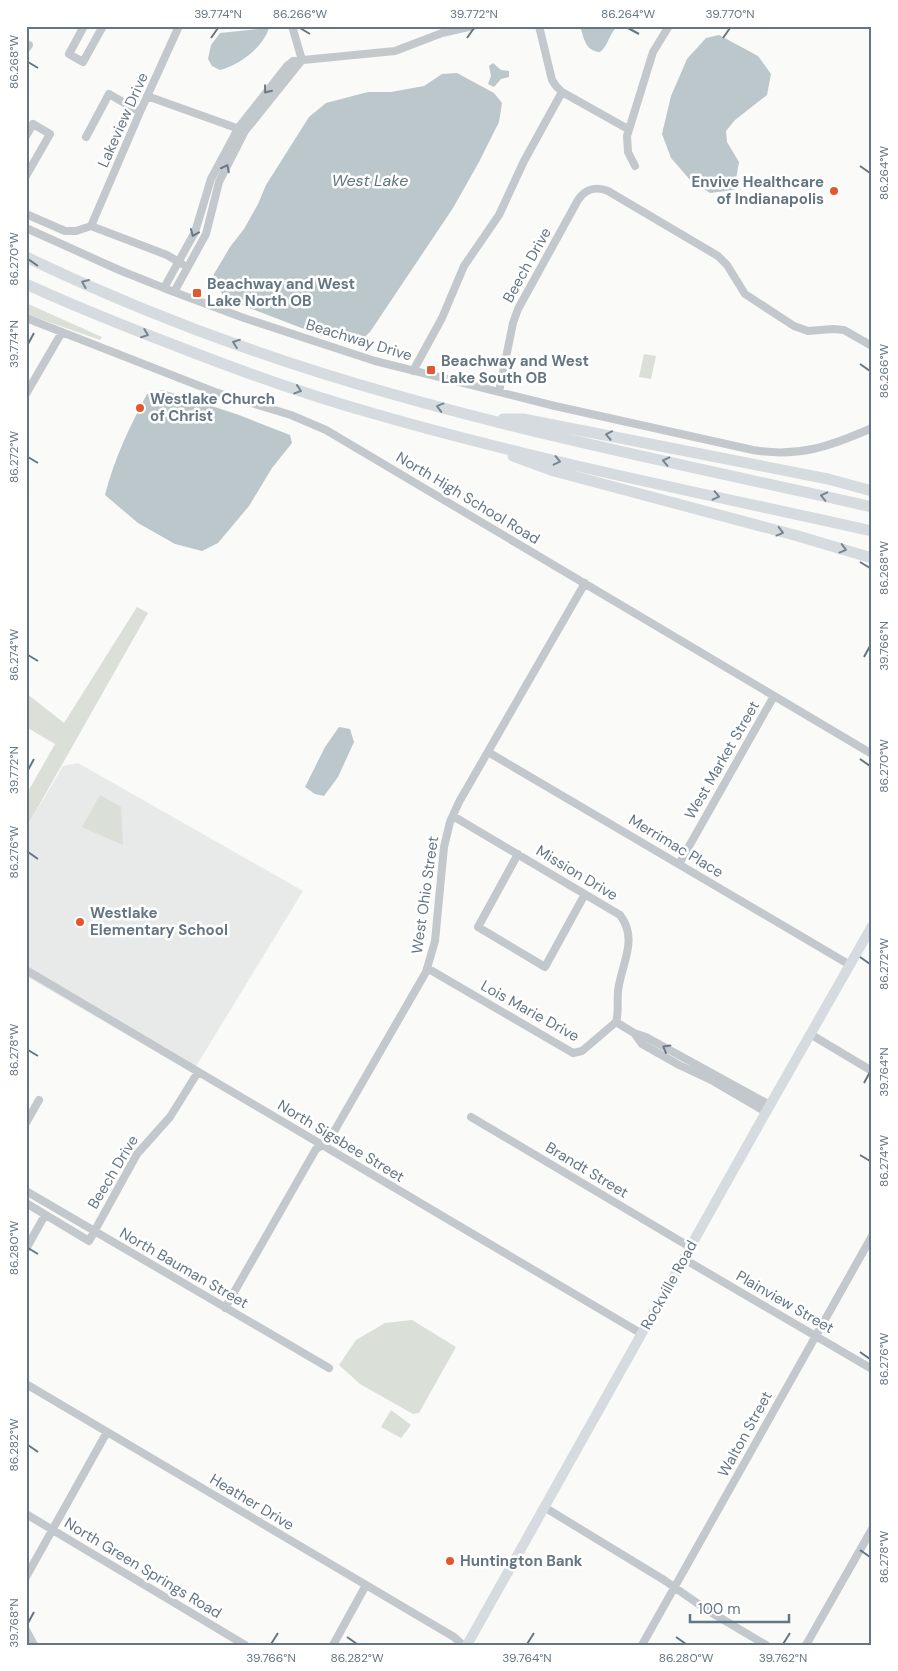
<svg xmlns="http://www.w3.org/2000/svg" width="898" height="1671" font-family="'DM Sans',sans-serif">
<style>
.built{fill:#e8e9e9}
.green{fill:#dadfd7}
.water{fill:#bbc7cb}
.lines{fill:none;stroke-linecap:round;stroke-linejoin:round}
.minor{stroke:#c3c8cc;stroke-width:8}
.major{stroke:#d6dbdf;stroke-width:10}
.highway{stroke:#d6dbdf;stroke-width:11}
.oneway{stroke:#6a7a87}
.oneway2{stroke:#768591}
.ticks{fill:none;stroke:#657683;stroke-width:2}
.poi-dot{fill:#e4572e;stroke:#fff;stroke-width:2}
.labels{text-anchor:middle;stroke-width:5;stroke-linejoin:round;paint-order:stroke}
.street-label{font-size:15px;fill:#657683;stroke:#fff}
.poi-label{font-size:15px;font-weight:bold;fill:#657683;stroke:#fff;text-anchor:start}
.water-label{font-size:16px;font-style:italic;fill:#60757c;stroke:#fff}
.neatline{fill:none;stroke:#657683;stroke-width:2}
.ticks-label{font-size:12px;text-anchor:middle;fill:#657683}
</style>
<rect width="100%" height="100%" fill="#fafaf8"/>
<!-- built -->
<path class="built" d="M78,763L303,891L192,1073L26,976V828L63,766Z"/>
<!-- green -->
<path class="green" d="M26,303L102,337L100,340L26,314Z
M644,354L656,356L651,379L639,377Z
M137,607L148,613L26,828V795L55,744L26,727V693L64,723Z
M100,795L121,807L123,845L82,827Z
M412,1320L456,1347L419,1413L413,1414L360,1384L339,1365L356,1340L385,1323Z
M391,1410L411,1425L401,1438L381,1427Z"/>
<!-- water -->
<path class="water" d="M580,26H618C609,33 609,45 600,52C585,51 584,38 580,26Z
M269,28C263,47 240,65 220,70L212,66L208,59L211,45L220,33Z
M719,35L758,56L771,74L767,95L735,120L726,131L727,142L739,162L734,190L710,193L691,181L671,158L662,134L671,96L687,59L706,38Z
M493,63L501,70L509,71V77L501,79L494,87L488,84L491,76L489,66Z
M457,73L494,93L502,103L499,122L479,162L453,208L370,332L357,344L325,337L226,299L211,279L230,247L244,229L258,204L266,185L309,117L326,103L368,92H391L424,86L442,74Z
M163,390L239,415L290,435L292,443L272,468L249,506L218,543L202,551L175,544L138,523L105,495C114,459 130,426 147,394Z
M339,727L350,729L354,742L338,777L324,796L315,794L305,787L325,747Z"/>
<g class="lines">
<!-- minor -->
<path class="minor" d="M84,26L69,54L83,62L103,26
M292,26L302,60
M539,26L552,80L556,86L562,92L628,129
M26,44L29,45L26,49
M147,96L242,130
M26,136L33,124L50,134L26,176
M86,137L109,94L140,112
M635,166L628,152L627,136L653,52L669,26
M26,214L65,231H76L91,226L167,255L182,264
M91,226L140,112L179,26
M26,228L119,270L174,292L244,318L375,361L555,406L753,450C798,458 831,446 872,428
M164,288L195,232L211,179L239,127L287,66L293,61L395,51L442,33L473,26
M174,292L206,234L219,182L245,131L302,60
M26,318L215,392L291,415L326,430L872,754
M413,371L442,318L464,266L499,215L524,161L562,92
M499,392L513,323L518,309L578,200C585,189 596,186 608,191L718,256L727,265L745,294L794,326L808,331L833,329L844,330L872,346
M26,394L62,332
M488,752L850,965
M453,816L620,915C639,940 621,964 618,991C617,1002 619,1012 616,1022
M518,854L478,927L545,967L585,894
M679,864L774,696
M427,968L573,1053L582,1051L616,1022
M26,970L642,1334
M616,1022L634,1033L642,1044L679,1065L713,1081L766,1112
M634,1033L646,1037L770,1105
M810,1034L872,1071
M471,1117L690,1247
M26,1123L39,1100
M26,1191L329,1368
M26,1203L89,1241L137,1154L170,1117L198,1072
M26,1249L45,1215
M684,1259L872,1369
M225,1308L316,1149L328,1142L426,972L435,941L444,847L450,822L459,802L585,583
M26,1384L454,1637L463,1645
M544,1507L664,1580L707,1610L766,1645
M26,1514L245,1645
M26,1577L107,1432
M26,1630L34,1645
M333,1645L366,1585
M642,1645L872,1236
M806,1645L872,1529"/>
<!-- major -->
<path class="major" d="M467,1645L766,1112L872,926"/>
<!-- highway -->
<path class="highway" d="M26,257C143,313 267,359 392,394C550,439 712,471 872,507
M26,284C74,306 124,326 174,345C240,371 307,395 375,414C538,461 706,494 872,531
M503,419H523L828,479L872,491
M513,456L554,471L798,536L872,558"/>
</g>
<!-- one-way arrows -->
<defs><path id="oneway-chevron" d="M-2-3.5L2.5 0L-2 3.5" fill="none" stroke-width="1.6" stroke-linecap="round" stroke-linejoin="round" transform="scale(1.25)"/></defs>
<g class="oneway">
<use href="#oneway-chevron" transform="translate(267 90) rotate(128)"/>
<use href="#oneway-chevron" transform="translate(226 168) rotate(-63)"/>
<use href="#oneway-chevron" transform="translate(194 233) rotate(113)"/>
<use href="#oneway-chevron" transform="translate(666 1048) rotate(-150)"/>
</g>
<g class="oneway2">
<use href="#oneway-chevron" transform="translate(85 283) rotate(-157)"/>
<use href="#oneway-chevron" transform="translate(145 334) rotate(21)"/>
<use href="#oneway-chevron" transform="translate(236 343) rotate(-160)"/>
<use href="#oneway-chevron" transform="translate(298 390) rotate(18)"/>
<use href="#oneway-chevron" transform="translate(440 407) rotate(-165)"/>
<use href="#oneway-chevron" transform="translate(609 435) rotate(-169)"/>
<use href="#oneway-chevron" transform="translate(557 461) rotate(13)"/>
<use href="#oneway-chevron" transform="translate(666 461) rotate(-167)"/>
<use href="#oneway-chevron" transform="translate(716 496) rotate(13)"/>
<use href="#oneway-chevron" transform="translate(824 496) rotate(-167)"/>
<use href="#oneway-chevron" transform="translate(780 532) rotate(15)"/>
<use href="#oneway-chevron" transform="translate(843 549) rotate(15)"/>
</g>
<!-- ticks -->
<path class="ticks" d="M300,28L310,34M628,28L639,34M211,38L218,28M467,38L474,28M723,38L730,28M28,62L38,68M860,166L870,173M28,259L38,266M28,344L34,333M860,364L870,371M28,457L38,463M860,562L870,568M28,655L38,661M864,657L870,646M860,759L870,766M28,770L34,759M28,852L38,859M860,957L870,964M28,1050L38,1056M864,1083L870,1072M860,1155L870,1161M28,1248L38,1254M860,1352L870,1359M28,1445L38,1452M860,1550L870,1557M28,1623L34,1612M347,1637L357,1644M676,1637L686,1644M271,1644L278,1633M527,1644L534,1633M783,1644L790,1633"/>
<!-- markers -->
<g class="poi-dot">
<circle cx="834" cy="191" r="5"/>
<rect x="192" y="288" width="10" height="10" rx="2.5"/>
<rect x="426" y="365" width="10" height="10" rx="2.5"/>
<circle cx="140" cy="408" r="5"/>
<circle cx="80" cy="922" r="5"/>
<circle cx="450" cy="1561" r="5"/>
</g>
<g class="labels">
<!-- street labels -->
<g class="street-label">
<text transform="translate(123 120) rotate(-66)" y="5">Lakeview Drive</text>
<text transform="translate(527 265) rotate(-61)" y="5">Beech Drive</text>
<text transform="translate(359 340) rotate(17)" y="5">Beachway Drive</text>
<text transform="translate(468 498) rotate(31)" y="5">North High School Road</text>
<text transform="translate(722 760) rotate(-60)" y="5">West Market Street</text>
<text transform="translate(676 846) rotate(31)" y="5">Merrimac Place</text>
<text transform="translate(577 873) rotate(31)" y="5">Mission Drive</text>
<text transform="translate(425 895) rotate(-82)" y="5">West Ohio Street</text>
<text transform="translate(530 1011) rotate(29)" y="5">Lois Marie Drive</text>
<text transform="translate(341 1141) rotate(31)" y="5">North Sigsbee Street</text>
<text transform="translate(587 1170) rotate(31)" y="5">Brandt Street</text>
<text transform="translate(113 1172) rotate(-59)" y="5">Beech Drive</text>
<text transform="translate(184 1268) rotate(30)" y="5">North Bauman Street</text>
<text transform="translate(669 1285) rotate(-61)" y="5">Rockville Road</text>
<text transform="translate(785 1302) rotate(30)" y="5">Plainview Street</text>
<text transform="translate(745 1434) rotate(-61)" y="5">Walton Street</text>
<text transform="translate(252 1502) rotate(31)" y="5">Heather Drive</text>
<text transform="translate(143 1568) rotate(31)" y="5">North Green Springs Road</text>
</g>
<!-- poi labels -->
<g class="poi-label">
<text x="824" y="187" text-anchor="end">Envive Healthcare<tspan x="824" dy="17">of Indianapolis</tspan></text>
<text x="207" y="289">Beachway and West<tspan x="207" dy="17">Lake North OB</tspan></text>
<text x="441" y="366">Beachway and West<tspan x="441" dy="17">Lake South OB</tspan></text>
<text x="150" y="404">Westlake Church<tspan x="150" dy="17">of Christ</tspan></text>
<text x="90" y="918">Westlake<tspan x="90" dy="17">Elementary School</tspan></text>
<text x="460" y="1566">Huntington Bank</text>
</g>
<!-- water labels -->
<g class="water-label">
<text x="370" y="186">West Lake</text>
</g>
</g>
<!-- border -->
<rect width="898" height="1671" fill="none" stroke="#ffffff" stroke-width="55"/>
<!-- scale -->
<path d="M690 1614v8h99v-8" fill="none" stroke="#657683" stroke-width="2.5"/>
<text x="698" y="1614" font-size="15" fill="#657683" stroke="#ffffff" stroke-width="4" paint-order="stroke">100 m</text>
<rect x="28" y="28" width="842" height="1616" class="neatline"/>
<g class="ticks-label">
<text x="218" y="18">39.774°N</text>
<text x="300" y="18">86.266°W</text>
<text x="474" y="18">39.772°N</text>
<text x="628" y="18">86.264°W</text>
<text x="730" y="18">39.770°N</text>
<text transform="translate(14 62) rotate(-90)" y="4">86.268°W</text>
<text transform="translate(884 173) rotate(-90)" y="4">86.264°W</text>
<text transform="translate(14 259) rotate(-90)" y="4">86.270°W</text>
<text transform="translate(14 344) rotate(-90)" y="4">39.774°N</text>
<text transform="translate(884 371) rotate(-90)" y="4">86.266°W</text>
<text transform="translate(14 457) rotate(-90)" y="4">86.272°W</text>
<text transform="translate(884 568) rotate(-90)" y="4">86.268°W</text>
<text transform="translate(884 646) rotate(-90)" y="4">39.766°N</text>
<text transform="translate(14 655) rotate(-90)" y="4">86.274°W</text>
<text transform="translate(884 766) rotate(-90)" y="4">86.270°W</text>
<text transform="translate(14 770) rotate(-90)" y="4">39.772°N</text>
<text transform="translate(14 852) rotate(-90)" y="4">86.276°W</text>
<text transform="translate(884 964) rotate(-90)" y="4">86.272°W</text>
<text transform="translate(14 1050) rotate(-90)" y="4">86.278°W</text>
<text transform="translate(884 1072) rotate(-90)" y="4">39.764°N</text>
<text transform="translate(884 1161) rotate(-90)" y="4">86.274°W</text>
<text transform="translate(14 1248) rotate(-90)" y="4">86.280°W</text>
<text transform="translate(884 1359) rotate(-90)" y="4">86.276°W</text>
<text transform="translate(14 1445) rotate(-90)" y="4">86.282°W</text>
<text transform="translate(884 1557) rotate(-90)" y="4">86.278°W</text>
<text transform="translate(14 1623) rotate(-90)" y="4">39.768°N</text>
<text x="271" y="1662">39.766°N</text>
<text x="357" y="1662">86.282°W</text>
<text x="527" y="1662">39.764°N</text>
<text x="686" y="1662">86.280°W</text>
<text x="783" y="1662">39.762°N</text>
</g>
</svg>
